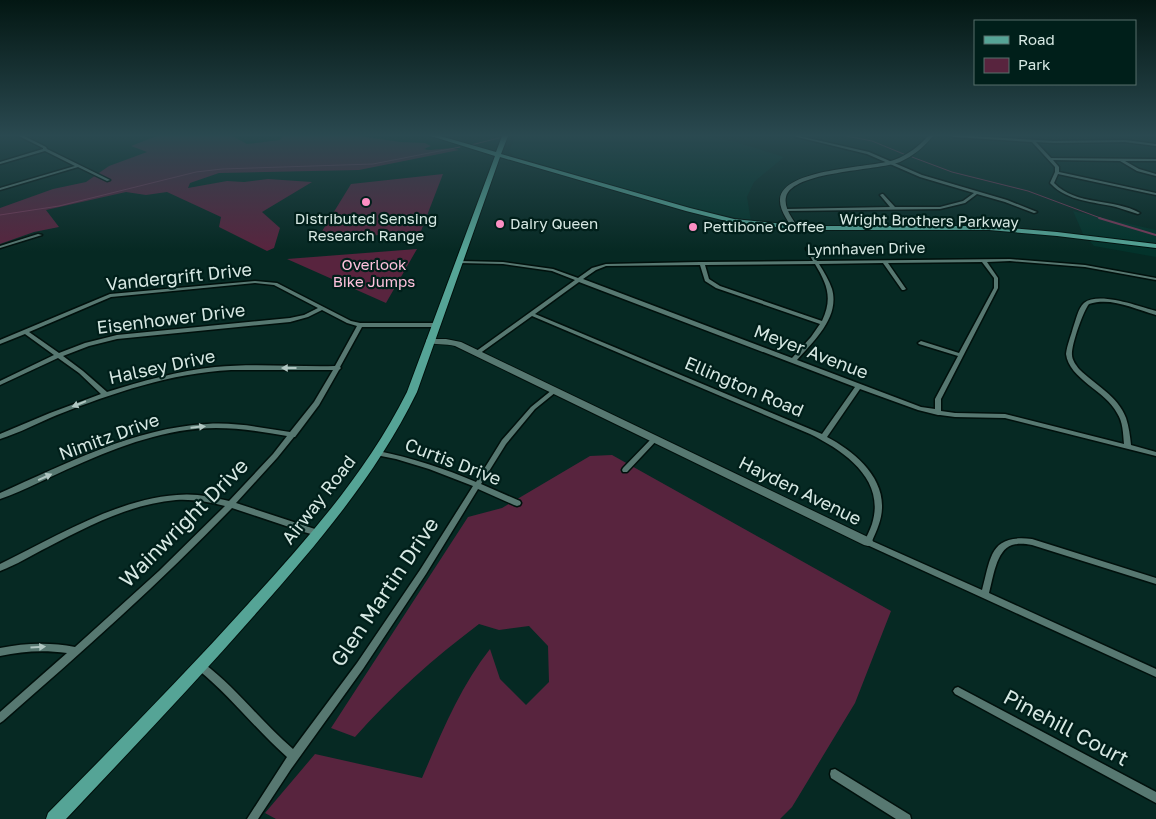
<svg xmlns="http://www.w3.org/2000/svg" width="1156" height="819" font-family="'Golos Text',sans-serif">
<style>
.built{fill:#03332b}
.green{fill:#58243e}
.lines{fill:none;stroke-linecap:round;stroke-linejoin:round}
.stream-far1{stroke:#793959;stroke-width:1}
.stream{stroke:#793959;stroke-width:2}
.street-casing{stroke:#00100c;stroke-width:3}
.secondary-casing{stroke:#00100c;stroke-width:2}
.primary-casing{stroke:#00100c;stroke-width:2}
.street{fill:#577871;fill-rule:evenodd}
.secondary{fill:#577871;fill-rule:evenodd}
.primary{fill:#55a496;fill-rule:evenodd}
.oneway{fill:#b0c6c1}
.poi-dot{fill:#fc8fc3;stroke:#001f1a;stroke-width:2}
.labels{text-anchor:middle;stroke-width:4.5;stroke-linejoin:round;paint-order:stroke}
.far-poi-label{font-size:15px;fill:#d6e8e3;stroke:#001f1a;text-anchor:start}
.far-street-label{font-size:15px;fill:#d6e8e3;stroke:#001f1a}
.far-park-label{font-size:15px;fill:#fec2dd;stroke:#001f1a}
.street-label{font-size:18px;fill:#d6e8e3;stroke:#001f1a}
.near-street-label{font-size:21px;fill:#d6e8e3;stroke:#001f1a}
</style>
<rect width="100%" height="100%" fill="#062923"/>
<!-- built -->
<path class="built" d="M515,136H705L736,142L784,157L754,182L747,197L751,221L682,206L514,156L509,152Z
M1073,211L1156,230V257L1094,246L1083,234Z"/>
<!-- green -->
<path class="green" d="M157,136H232L247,144L280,140L283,136H360L400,142L425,143L431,146L424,149C435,152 445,146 459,150L359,170L219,173L190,183L188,188L227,181L244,182L268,179L312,182L262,212L280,228L274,248L267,251L219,227L221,217L167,192L146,195L126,192L46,210L59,227L34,232L0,244V208L53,189L86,182L109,166L147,152L131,146Z
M443,174L421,231L316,241L351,184Z
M417,249L386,303L287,259Z
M612,455L891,611L855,703L792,807L780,819H276L265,813L315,754L422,778C441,734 460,687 490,649L500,679L526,705L549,682L548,646L529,626L499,630L479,624C434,658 392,695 355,737L331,728L468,517L502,508L590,456Z"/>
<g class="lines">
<!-- stream-far1 -->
<path class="stream-far1" d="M846,136L872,141L906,155
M471,145L499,138
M912,157L952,172L1028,191L1103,219
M0,215L59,206L196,172L222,169L373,164L460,147"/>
<!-- stream -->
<path class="stream" d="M1099,218L1156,235"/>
<!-- street casing -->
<g class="street-casing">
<path id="street" d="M19,136H24L46,147L47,149L110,180L107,181L78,167L0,190V188L75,166L45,151L0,164V162L43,149V148Z
M793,136H799L869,152L922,175L1007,200L1037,212L1034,213L1005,202L977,194L965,203L940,209L785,211V209H786L890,207L880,195L882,194H883L895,207H940L963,201L974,193L920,177L867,154Z
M952,136H970L1054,141L1125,140L1156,144V146L1125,142L1054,143L1036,142L1051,158L1156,159V161H1125L1139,169L1156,174V176L1137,171L1120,161L1053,160L1059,167V172L1156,193V195L1058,174L1054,183C1076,206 1114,198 1140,213L1138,214C1131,212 1123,209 1116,207C1094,202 1067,201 1051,184L1050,183L1055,172V167L1032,142L954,137Z
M38,234L42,235L0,248V246Z
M806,248H810L817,261L1010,259L1085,265L1156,278V280L1085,267L1010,261L987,262L998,278V288L941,399V411L955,413L1005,414L1124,444C1123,433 1123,422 1117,413C1106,391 1069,379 1066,354C1067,345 1071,336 1073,328C1076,320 1078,308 1084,303C1099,291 1140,307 1156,311V315C1134,309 1112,297 1089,304C1083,311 1071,346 1072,355C1072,360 1076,365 1079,369C1095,385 1118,396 1126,418C1129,427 1130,436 1131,445L1156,452V456L1005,418L955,417L940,415H938L918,410L860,389L827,437C852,450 883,475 882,507C882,519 877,530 872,541L982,590C991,557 990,534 1032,539L1156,578V584L1032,545C1025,544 1019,543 1012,545C996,550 993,579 989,593L1156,669V677L865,544L864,542C867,536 870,530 872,524C886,479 844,451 810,434L532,316L479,354H475L474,353L475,352L575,280L552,271L503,264L460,263L458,262L460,261L503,262L553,269L578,278L592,268L606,264L700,262H704L813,261L806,249ZM982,262L994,278V288L959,353L921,341L918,343L919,344L958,356L935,399V409L921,407L797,360C814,341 840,317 832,289C829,280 824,272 819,264L883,263L902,290H904L906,289L888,263ZM815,264C827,284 833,298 822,321L720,286L709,279L705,265ZM700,265L705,281L716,288L820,324L811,337L792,358L583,279L596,270L606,266ZM579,282L855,387L822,434L535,314Z
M255,281L277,283L351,321L360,323H436L439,325L436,327H362L340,367L341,368L339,370L319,405L295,437H294L277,458L236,503L321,531L322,533L321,535L318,536L304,532L232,508C160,583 82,652 3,721L0,723V712L67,653C44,650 23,651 0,656V648C25,643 50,642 75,647L159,571L225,506C209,502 193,499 176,500C130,504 88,526 48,547C32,555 16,565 0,571V564C54,538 116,499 177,495C195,493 212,497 229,501L273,454L287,436C264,432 240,428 216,428C167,428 120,446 77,465C51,476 26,490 0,499V493C66,464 133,428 207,424C235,422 263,428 290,432L314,402L333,370H231C171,373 113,393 57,415C38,423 19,433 0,439V434L50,413L101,394L79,373L58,358L0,385V381L54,355L25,334L0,344V340L110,294ZM255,283L274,285L318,308L304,315L290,318L117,335L85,343L59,353L29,332L111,297ZM322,310L347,323L357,326L335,366C295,367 255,363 215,367C178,371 142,381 107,392L83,371L63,356L89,346L117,339L290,322L308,317Z
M554,389L556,390L557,391L556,392L535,409L506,444L481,484L520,501L521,503L520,505L517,506L514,505L478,489L426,574L363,669L291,769L258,819H247L287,757C255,729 230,695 197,669L196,666L197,663L200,662L203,663C237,688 261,722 293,749L357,663L420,570L473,486L429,469L396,459L376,455L375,453L376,451H378C412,458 444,468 476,482L502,440L531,407L552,390Z
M653,437H655L658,439L627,472H623L622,470L623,468Z
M958,687L1156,792V803L955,694L953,691L955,688Z
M835,769L910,815L911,819H896L831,778L830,774L831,770Z"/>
</g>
<!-- secondary casing -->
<g class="secondary-casing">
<path id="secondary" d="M928,136H933C924,147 913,156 900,162C877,171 792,171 786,197C783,209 796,223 801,232L796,233C790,224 779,211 780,199C783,168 871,168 894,160C908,155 919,146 928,136Z
M427,339H446L461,342L872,539L873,542L872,545L868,546L864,545L455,346C446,343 433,346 426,341Z"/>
</g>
<!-- primary casing -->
<g class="primary-casing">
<path id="primary" d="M431,136H440L496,152L502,136H508L501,154L690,208L734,219L806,226H989L1057,232L1156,244V248L1057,236L989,230H806L734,223L686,211L500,157L417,392C377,474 319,542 259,610C197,681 131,750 66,819H46L48,813C116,744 184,675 249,603C309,537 367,472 407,392L495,156Z"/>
</g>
<!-- street -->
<use href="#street" class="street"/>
<!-- secondary -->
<use href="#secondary" class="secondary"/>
<!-- primary -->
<use href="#primary" class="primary"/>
</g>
<!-- one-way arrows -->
<defs><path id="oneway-solid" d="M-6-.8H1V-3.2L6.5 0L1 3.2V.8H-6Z" transform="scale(1.25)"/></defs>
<g class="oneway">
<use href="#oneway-solid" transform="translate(289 368) rotate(-180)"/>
<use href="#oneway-solid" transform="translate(79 404) rotate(158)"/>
<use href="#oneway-solid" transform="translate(198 427) rotate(-6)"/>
<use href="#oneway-solid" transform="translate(45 477) rotate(-24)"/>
<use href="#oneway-solid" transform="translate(38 647) rotate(-3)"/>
</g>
<!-- sky -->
<linearGradient id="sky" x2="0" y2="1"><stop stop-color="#031713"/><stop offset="0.54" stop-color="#2a4950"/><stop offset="1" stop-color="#2a4950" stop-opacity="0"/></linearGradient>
<rect width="1156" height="251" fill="url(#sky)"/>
<!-- markers -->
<g class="poi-dot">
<circle cx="366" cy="202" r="5"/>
<circle cx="500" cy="224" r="5"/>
<circle cx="693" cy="227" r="5"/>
</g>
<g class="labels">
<!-- far-poi labels -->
<g class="far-poi-label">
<text x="366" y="224" text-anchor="middle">Distributed Sensing<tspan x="366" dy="17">Research Range</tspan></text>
<text x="510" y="229">Dairy Queen</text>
<text x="703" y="232">Pettibone Coffee</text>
</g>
<!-- far-street labels -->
<g class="far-street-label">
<text transform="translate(929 221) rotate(1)" y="5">Wright Brothers Parkway</text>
<text transform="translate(866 249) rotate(-1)" y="5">Lynnhaven Drive</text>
</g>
<!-- far-park labels -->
<g class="far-park-label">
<text x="374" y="270">Overlook<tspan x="374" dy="17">Bike Jumps</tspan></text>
</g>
<!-- street labels -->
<g class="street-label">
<text transform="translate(179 277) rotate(-6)" y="6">Vandergrift Drive</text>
<text transform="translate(171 319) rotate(-7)" y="6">Eisenhower Drive</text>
<text transform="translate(811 352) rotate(21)" y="6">Meyer Avenue</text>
<text transform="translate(162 367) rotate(-12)" y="6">Halsey Drive</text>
<text transform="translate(744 387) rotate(23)" y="6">Ellington Road</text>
<text transform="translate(109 437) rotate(-20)" y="6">Nimitz Drive</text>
<text transform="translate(453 462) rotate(21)" y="6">Curtis Drive</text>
<text transform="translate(800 491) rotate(26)" y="6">Hayden Avenue</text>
<text transform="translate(319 500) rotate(-52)" y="6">Airway Road</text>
</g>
<!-- near-street labels -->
<g class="near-street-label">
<text transform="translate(184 523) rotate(-45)" y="7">Wainwright Drive</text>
<text transform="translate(385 592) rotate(-56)" y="7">Glen Martin Drive</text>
<text transform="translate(1066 728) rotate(28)" y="7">Pinehill Court</text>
</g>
</g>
<!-- legend -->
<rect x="974" y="20" width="162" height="65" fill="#001f1a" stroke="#566f6a"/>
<rect x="984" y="36" width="25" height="8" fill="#55a496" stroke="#566f6a"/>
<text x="1018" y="45" font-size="15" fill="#d6e8e3">Road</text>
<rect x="984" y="58" width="25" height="15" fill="#58243e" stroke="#566f6a"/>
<text x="1018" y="70" font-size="15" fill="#d6e8e3">Park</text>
</svg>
